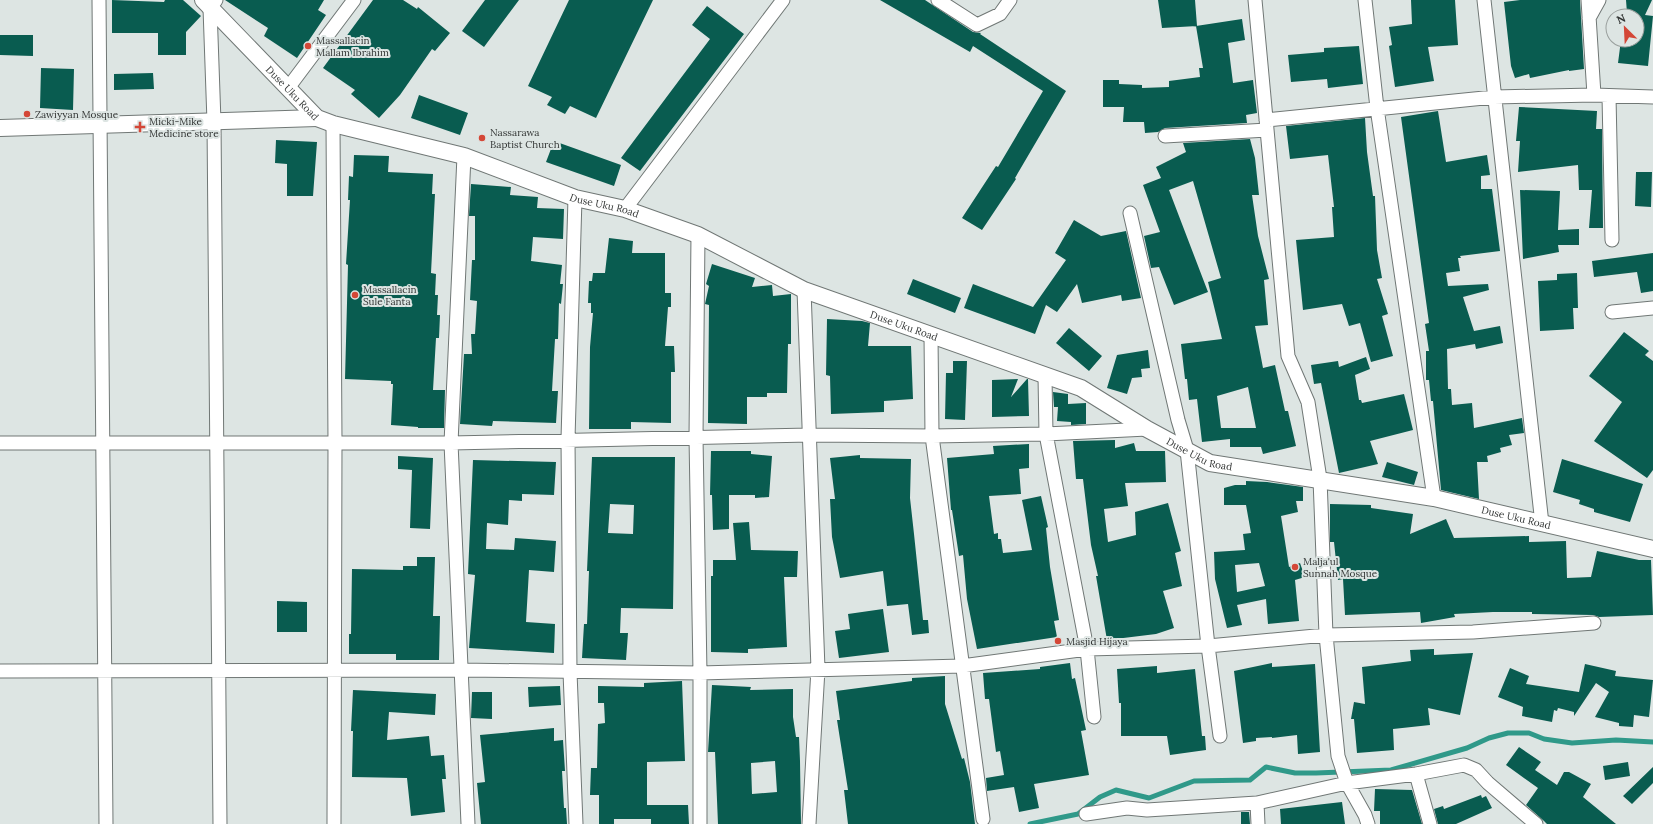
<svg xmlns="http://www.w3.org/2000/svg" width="1653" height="824" font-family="Lora,serif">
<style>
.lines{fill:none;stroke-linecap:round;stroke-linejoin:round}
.stream{stroke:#2f9989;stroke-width:5}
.building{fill:#095c50;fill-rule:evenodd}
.minor-casing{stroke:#707775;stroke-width:15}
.tertiary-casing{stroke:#707775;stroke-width:18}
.minor{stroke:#fff;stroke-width:13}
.tertiary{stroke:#fff;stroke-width:16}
.poi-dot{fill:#d44737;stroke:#dde5e3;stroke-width:1.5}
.labels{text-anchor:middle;stroke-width:4;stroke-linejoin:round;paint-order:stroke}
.poi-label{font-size:10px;fill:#323534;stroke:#dde5e3;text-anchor:start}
.street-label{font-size:10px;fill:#323534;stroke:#dde5e3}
</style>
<rect width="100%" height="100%" fill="#dde5e3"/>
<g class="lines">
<!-- stream -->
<path class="stream" d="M1030,824L1078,814L1100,797L1116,790L1149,798L1194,781L1250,780L1266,767L1295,773H1316L1391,770L1467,748L1489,738L1508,733H1529L1544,739L1572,743L1616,740L1653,742"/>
</g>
<!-- building -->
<path class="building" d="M112,0L164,2L165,0H183L201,16L186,32V55H158V33H112Z
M225,0H324L318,10L326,15L297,58L264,36L268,28Z
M373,0H403L417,9L418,7L450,33L435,51L432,49L400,95L379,118L351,94L355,90L323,68Z
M485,0H519L484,47L462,31Z
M569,0H653L596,118L570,106L565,114L547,105L552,97L528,86Z
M880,0H925L973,32L981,33L980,34L1066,91L1015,178L1016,179L982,230L962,218L996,166L998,167L1043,91L973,46L970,52Z
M1158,0H1195L1197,26L1162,28Z
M1411,0H1455L1458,45L1428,47L1434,81L1395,87L1389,46L1392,45L1389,27L1412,24Z
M1520,0H1580L1584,69L1569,71V70L1530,78L1529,74L1515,78L1511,66L1504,2Z
M1626,0H1652L1645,15L1653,16L1648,66L1618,63L1621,40H1637V16H1624V13H1627Z
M707,6L744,34L640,171L621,158L710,39L692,25Z
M1242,19L1245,40L1228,43L1233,83L1253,80L1257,113L1246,115L1247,123L1165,128L1158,132L1145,133L1144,122H1123L1124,107H1103V80H1119V84L1142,85V88L1169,87V81L1200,77L1199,68H1203L1196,26Z
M0,35H33V56L0,55Z
M1359,46L1363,84L1328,88L1327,79L1291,82L1288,55L1324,52V48Z
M41,68L74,69L73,110L40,108Z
M153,73L154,89L114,90V74Z
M419,95L468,113L460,135L411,118Z
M1519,107L1597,111L1596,129H1602L1603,228H1589L1592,190H1579L1578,165L1518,172L1520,141H1516Z
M1438,111L1446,162L1487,155L1490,175L1481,176V189H1492L1500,251L1460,256L1461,258H1458L1460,271L1446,273L1448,286L1488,284L1489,290L1463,297L1474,331L1500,326L1503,343L1476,349L1475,344L1447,349L1448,389H1451L1452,405L1472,403L1474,428L1522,418L1524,433L1509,435L1512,445L1500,448L1501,452L1487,456L1488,462H1477L1479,499L1441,490L1433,401H1431L1429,380H1426V351H1429L1425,324L1429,323L1401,117Z
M1365,118L1367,152L1373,196H1375L1377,250L1382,278L1377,279L1388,314L1382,316L1393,356L1371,362L1360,323L1349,326L1342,304L1303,310L1296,240L1334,237L1332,207H1334L1328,155L1290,159L1286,126Z
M1250,139L1255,158L1259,195H1252L1258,236L1269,279L1264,280L1268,325L1255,326L1263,368L1275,365L1285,411H1288L1296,446L1263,454L1261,447H1230V439L1202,442L1197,399L1189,400L1187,379H1185L1181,344L1222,339L1208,282L1221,278L1193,181L1169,190L1208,292L1174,305L1159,267L1151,268L1144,236L1160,232L1143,185L1161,178L1156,167L1186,152L1183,143ZM1248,387L1256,428H1221L1217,396Z
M276,140L317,142L313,196H287V164L275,163Z
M554,141L621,165L614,186L546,162Z
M354,155L389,156L388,172L433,174L432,194H435L431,273L436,274L435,295H438L437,315H440L439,338H436L433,390H445L444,428H418V427L391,425L393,384H391V381L345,379L348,265L346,264L350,200H348L349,176L353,177Z
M1636,172H1652L1651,207L1635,206Z
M471,184L511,187L510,195L538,197L537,208L564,209L563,239L533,237L531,261L562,265L560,284H563L561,304L559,303L558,339H555L552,391H558L556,423L493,421L492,426L460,424L464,354H472L471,334H475L477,301L470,300L472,260H475V216H469Z
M1520,190L1560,191L1558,230L1579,229V245H1558L1559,252L1523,259Z
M1074,220L1101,236L1126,231L1141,298L1122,301L1121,295L1082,303L1077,284L1057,312L1046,305L1035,334L964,308L973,284L1033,307L1066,260L1055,253Z
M609,238L633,241L632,253H665V293H671V307H668L665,346H674L675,372H671V423L631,422V429H589L590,347L593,313H591V303H588L589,281H592L593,273H605Z
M1653,253V291L1641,293L1637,272L1594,277L1592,261Z
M712,264L755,278L752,287L772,285L773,296L791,294V344H788L787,393H767V397H747V424L708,423L709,305L705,304L709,286L706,284Z
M1577,273L1578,308H1573L1574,329L1540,331L1538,281L1557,280V274Z
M913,279L961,298L955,313L907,294Z
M827,319L862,321L870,323L868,346H911L913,399L884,401V412L831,414L830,376L826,375Z
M1069,328L1102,356L1089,371L1056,343Z
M1624,332L1649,351L1645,355L1653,361V470L1647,478L1594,441L1622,402L1589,376Z
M1148,350L1150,368L1141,369L1142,377L1132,378L1127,394L1107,388L1117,355Z
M1366,357L1370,369L1355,375L1359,400H1361L1362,403L1404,394L1413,430L1370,441L1378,464L1339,473L1321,383L1314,384L1311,365L1338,361L1339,367Z
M953,361H967L965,420L945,419L946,373H953Z
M1018,379L1011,397L1027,379H1028L1029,416L992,417V380Z
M1053,392L1068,394V404L1086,403V424L1071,425V422L1057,421L1058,407H1054Z
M1115,440V448L1134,443L1136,451H1165L1166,482L1125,483L1128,506L1104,509L1108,542L1136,535L1135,512L1168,503L1181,551L1175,553L1182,586L1163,591L1174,628L1156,634L1107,640L1096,576H1098L1091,545L1083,479H1076L1073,441Z
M1029,444V468L1019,469L1021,494L989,496L994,534L998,533V539H1001L1003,553L1032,550L1022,500L1041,496L1048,527L1046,528L1050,567L1059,620L1054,621L1057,637L977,649L967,599L963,555L959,556L952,510H951L947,458L994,454L993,446Z
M711,451H751V454L772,456L769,497L755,498V495H729V529L713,530L712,495H710Z
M860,455V458L911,459L910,498L914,534L923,620H928L929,633L912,635L908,604L887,606L883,571L840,578L832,537L830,499H835L830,458Z
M398,456L433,458L430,529L410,528L412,470L398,469Z
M592,457H675L673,609L621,608L620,633H628L626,660L582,658L584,624H587L589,571H587ZM610,504L634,505L633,534L608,533Z
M1562,459L1643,484L1630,522L1594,512V509L1579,504L1580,500L1553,492Z
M473,460L556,462L554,495L522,494V501L509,500L508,525L487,523L486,549L514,550L515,538L556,541L554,572L529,570L526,622L555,624L554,653L469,648L475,575L468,574Z
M1387,462L1418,472L1414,485L1382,477Z
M1246,481L1267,482L1303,487V501H1296L1298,512L1281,516L1289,567L1300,563L1305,577L1295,580L1299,621L1268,624L1266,599L1237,605L1242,625L1227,628L1215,579L1214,552L1245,550L1243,534L1251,533L1246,505H1224V488L1235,485H1246ZM1259,563L1265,586L1237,592L1235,565Z
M1330,504L1371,505V508L1413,514L1410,534L1446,519L1454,538L1529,536V542L1566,541L1567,578L1591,577L1597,551L1639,560H1651L1653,615L1599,617L1593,615L1532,614V612H1493L1454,614L1455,617L1421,623L1420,612L1345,615L1343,579L1338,580L1334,542H1330Z
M749,522L751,550L798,551L797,577H784L787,647L748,649V653L711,652V576H713V560H736L733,523Z
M417,557H435L433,616H440L439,660H396V654H349V634H351L352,569L403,570V566H417Z
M277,601L307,602V632H277Z
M883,609L889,652L839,658L835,631L850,629L848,614Z
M1434,649V655L1473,653L1460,715L1428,708L1430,725L1393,729L1394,750L1357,753L1354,719H1351L1354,702L1365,704L1362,667L1411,661L1410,650Z
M1070,663L1072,679L1075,678L1086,730L1081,731L1089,775L1034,784L1039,808L1019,812L1014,787L987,791L986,778L1004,775L1000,751L996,752L989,699H985L983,673L1040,669V667Z
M1272,663V667L1315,664L1320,752L1298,754L1297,735L1272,738V737L1256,738V741L1243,743L1234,671Z
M1585,664L1616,671L1615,676L1653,680L1649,717L1634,715L1633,727L1619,726V723L1595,717L1609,692L1596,683L1574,716V712L1558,708L1557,711L1554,710L1552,722L1522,716L1523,707L1498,697L1510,668L1529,676L1526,684L1579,692Z
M1157,666V673L1195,669L1202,736H1205L1206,750L1170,755L1167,736H1121V703H1119L1117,669Z
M945,676V704L962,759L964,758L970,782L975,824H848L844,790H848L837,720H840L836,691L912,681V678Z
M682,681L685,761L647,762V805H688L689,824H651V819H614V824H599V795H590L591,768H597L598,724L605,723L604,703H598V686L644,687V683Z
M712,685L751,687L750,690L793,689V717L796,737H799L800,761L801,824H718L715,752H708ZM775,761L777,792L752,794L751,763Z
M560,686L561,705L529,707L528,687Z
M353,690L436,694L435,715L389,712L387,740L429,736L431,756L444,755L446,779H442L445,812L411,816L407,778L352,777L353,731H351Z
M472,692H492V719L471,718Z
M554,728V741L563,740L565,771H562L564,808H566L567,824H481L477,783L485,782L480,735Z
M1519,747L1541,762L1535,770L1557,785L1564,772H1569L1591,784L1583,797L1616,824H1547L1544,821L1526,805L1538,788L1506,765Z
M1628,762L1630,776L1605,780L1603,766Z
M1653,767V783L1632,804L1623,796Z
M1375,789L1412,790L1422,824H1380V811H1374Z
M1481,795L1482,798L1486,796L1492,808L1456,824H1438L1434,809L1443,806L1444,809Z
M1342,802L1345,824H1281L1280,809Z
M1241,812H1249L1250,824H1241Z"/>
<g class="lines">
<!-- minor casing -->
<g class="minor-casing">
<path id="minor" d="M99,0L106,824
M216,0L210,8L214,122L220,824
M938,0L977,25L1000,14L1010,0
M1255,0L1288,356L1308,402L1320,479L1326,635L1338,756L1347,783L1365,815L1368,824
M1365,0L1377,108L1434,498
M1484,0L1542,524
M1588,0L1594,95
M1589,18L1599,0
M288,88L354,0
M1609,96L1612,240
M1266,120L1494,97L1594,95L1653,97
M333,124L335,441L334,824
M1165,136L1267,130
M464,156L451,443L468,824
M575,198L568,439L570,672L576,824
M625,209L783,0
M1130,213L1178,420L1187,450L1208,646L1220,736
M698,235L696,437L700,673V824
M804,290L818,669L809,824
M1612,312L1653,308
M931,335L932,436L983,819
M1045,376L1046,434L1087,649L1094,717
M0,443H451L810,435L932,436L1046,434L1147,429
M0,671L460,670L700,673L962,666L1087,649L1208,646L1326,635L1473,632L1594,623
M1416,774L1430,824
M1086,814L1127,808L1147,810L1257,803
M1258,824L1257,803L1347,783L1416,774L1464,765L1476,770L1488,783L1536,824"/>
</g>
<!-- tertiary casing -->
<g class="tertiary-casing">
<g id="tertiary">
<path id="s1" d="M203,0L317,118L333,124L464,156L575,198L625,209L698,235L804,290L1081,388L1147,429L1210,463L1434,498L1653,549"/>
<path d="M0,128L317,118"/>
</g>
</g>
<!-- minor -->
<use href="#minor" class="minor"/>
<!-- tertiary -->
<use href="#tertiary" class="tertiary"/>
</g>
<!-- markers -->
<g class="poi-dot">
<circle cx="308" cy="46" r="4"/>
<circle cx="27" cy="114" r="4"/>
<path d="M138 121h4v4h4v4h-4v4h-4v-4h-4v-4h4z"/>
<circle cx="482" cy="138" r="4"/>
<circle cx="355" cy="295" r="4"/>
<circle cx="1295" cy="567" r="4"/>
<circle cx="1058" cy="641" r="4"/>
</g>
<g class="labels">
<!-- poi labels -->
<g class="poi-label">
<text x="316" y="44">Massallacin<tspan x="316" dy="12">Mallam Ibrahim</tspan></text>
<text x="35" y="118">Zawiyyan Mosque</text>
<text x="149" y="125">Micki-Mike<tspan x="149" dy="12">Medicine store</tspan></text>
<text x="490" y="136">Nassarawa<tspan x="490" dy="12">Baptist Church</tspan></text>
<text x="363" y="293">Massallacin<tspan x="363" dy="12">Sule Fanta</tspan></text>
<text x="1303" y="565">Malja'ul<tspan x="1303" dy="12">Sunnah Mosque</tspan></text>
<text x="1066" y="645">Masjid Hijaya</text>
</g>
<!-- street labels -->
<g class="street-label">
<text dy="4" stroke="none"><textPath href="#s1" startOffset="129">Duse Uku Road</textPath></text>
<text dy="4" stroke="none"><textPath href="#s1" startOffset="465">Duse Uku Road</textPath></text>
<text dy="4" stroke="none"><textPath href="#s1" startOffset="789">Duse Uku Road</textPath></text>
<text dy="4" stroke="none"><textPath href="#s1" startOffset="1113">Duse Uku Road</textPath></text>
<text dy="4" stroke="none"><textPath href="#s1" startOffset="1437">Duse Uku Road</textPath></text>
</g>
</g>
<!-- north arrow -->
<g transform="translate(1625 28) rotate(336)"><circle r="19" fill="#dde5e3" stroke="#999f9d"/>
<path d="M0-3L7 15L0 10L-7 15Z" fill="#d44737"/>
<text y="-6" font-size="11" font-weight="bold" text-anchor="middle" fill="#323534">N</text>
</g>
</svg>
